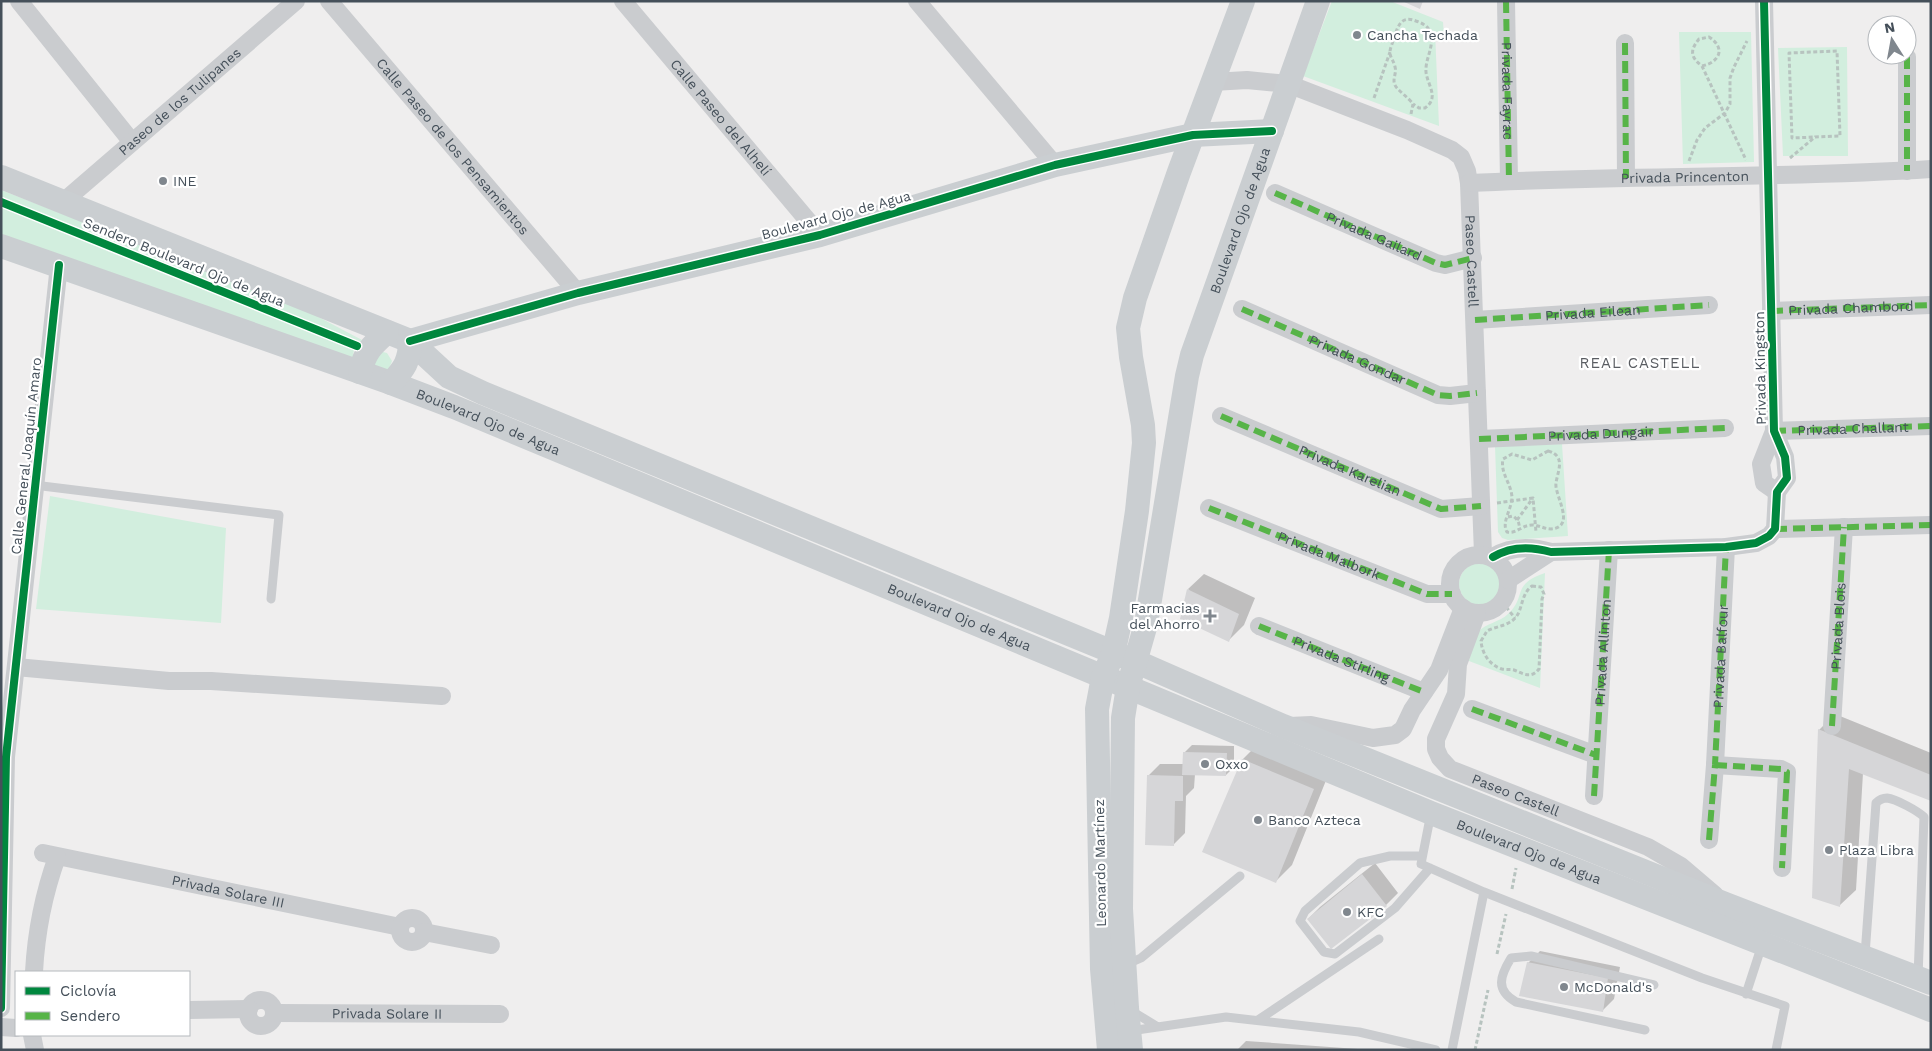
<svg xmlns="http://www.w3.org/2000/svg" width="1932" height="1051" font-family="'Work Sans',sans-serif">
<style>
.green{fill:#d2eede}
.shadow{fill:#0003}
.building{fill:#d6d6d8}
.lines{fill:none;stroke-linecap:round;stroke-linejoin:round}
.path{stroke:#b7c3bf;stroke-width:3;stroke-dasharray:4 2.5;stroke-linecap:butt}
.lane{stroke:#cacccf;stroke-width:9}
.street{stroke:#cacccf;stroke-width:18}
.secondary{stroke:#caced1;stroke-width:24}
.quiet{stroke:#57b448;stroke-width:6;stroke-dasharray:12 6;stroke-linecap:butt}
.cycleway-casing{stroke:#fff;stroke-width:11}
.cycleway{stroke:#00873e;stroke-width:8}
.poi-dot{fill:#80878e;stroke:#fff;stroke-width:2}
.labels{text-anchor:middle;stroke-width:4.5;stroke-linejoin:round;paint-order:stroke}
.poi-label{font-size:14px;fill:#45505a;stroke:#fff;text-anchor:start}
.street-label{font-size:14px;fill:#45505a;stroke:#fff}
.neighbourhood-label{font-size:15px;letter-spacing:1px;fill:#5a5d62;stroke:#fff}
</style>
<rect width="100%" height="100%" fill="#efeeee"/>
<!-- green -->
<path class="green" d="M1332,1H1390L1443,22L1444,36L1435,31L1439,126L1303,76Z
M1679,32H1751L1754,162L1683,164Z
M1847,47L1848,156H1783L1778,48Z
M1,190L294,304L362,340L354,350L352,362L1,242Z
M379,351L387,353L392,361L388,371H373L371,354Z
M1562,444L1568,536L1508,540L1502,538L1498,532L1495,446Z
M50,496L226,528L221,623L36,609Z
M1459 584a21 21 0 1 1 42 0a21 21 0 1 1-42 0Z
M1545,573L1540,688L1469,661C1471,652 1471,639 1478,632C1486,623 1500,622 1508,614C1527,597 1511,584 1545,573Z"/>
<!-- shadow -->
<path class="shadow" d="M1204,574L1255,598L1244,625L1228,641L1188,589Z
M1835,714L1931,753V800L1863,773L1856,890L1840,905L1813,897L1819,730Z
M1259,743L1329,773L1292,865L1276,881L1243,759Z
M1192,745L1234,746V767L1226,775L1195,774L1194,788L1186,796L1185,833L1173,845L1148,776L1160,764H1184V753Z
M1375,863L1398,893L1386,905L1308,919L1320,907Z
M1540,951L1620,967L1614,999L1602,1011L1528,963Z
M1246,1041L1372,1050H1237Z"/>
<!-- building -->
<path class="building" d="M1402,1H1423L1420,9Z
M1187,589L1239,614L1229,642L1180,619Z
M1818,729L1931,775V801L1849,769L1840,907L1812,898Z
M1183,752L1227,753L1226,776L1182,775Z
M1242,759L1314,789L1276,883L1202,852Z
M1147,775L1183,776V801H1175L1174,846L1145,845Z
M1362,874L1387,906L1331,949L1307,919Z
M1527,962L1608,978L1603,1012L1519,996Z"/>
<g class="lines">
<!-- path -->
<path class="path" d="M1702,66C1720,62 1726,48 1709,37L1699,39C1690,50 1690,57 1702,66L1746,160
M1374,98L1390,52
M1411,114L1413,104C1409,98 1396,89 1395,85C1392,79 1397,73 1395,67C1394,61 1390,58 1390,52C1390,48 1393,42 1394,38C1398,26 1401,15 1416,21C1422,23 1428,26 1430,32C1436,47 1422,62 1427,77C1430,88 1438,99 1425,108H1419L1413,104
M1790,158L1815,137L1840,136L1837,51L1789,53L1792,138L1815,137
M1689,161L1697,140L1705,128L1725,113L1730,104V78L1734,67L1747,41
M1548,451C1566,456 1558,470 1556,483C1554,495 1577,527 1551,529C1544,529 1539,525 1532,525C1522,525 1517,534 1507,532C1501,522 1512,509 1512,497C1511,483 1500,473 1503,459L1512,454L1532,460Z
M1497,503L1533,498L1536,532
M1508,517L1513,516C1518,520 1520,523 1519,530
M1517,520L1533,498
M1532,586L1541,587L1544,594L1542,599L1539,669C1531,679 1524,674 1514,670C1510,669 1506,670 1502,669C1489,665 1482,653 1481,641L1487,631C1496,626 1509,626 1516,617C1523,608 1521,594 1532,586Z
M1502,602L1515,618
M1512,889L1516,868
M1497,954L1506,914
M1475,1050L1488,990"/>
<!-- lane -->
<path class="lane" d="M34,485L279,515L271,599
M1431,813L1421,864L1484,892L1702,978L1785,1006L1776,1050
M1422,856H1390L1360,863L1305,911L1300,921L1324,952L1335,954L1395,908L1430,868
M1865,955L1876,803C1879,800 1883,798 1887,798C1896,799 1918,811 1924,817L1918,977
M1125,965L1141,958L1240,876
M1746,994L1762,945
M1130,1010L1158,1027
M1258,1020L1379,939
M1645,1030L1516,1002C1495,990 1500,976 1511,958L1531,956L1654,985
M1130,1031L1226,1017L1359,1032L1436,1050
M1452,1050L1484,892"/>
<!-- street -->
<g class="street">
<path d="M19,1L132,142"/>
<path id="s1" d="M329,1L578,293"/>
<path id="s2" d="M623,1L820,235"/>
<path d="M917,1L1055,165"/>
<path id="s3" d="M1506,1L1509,181"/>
<path d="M1625,43L1626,178"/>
<path d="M1907,57V171"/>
<path id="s4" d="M1213,82L1247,80L1288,84L1407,130L1452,150L1461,157L1467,171L1469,183L1483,554"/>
<path id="s5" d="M1469,183C1623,175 1777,179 1931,169"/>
<path id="s6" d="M1275,193L1436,263L1445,265L1473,258"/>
<path id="s7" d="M63,202L296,1"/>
<path id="s8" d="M1242,309L1438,395L1450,396L1477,393"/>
<path id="s9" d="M1771,311L1931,305"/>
<path d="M1475,320L1709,305"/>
<path id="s10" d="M1221,416L1441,509L1481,506"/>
<path id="s11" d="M1774,431L1931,426"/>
<path d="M1774,431L1761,464L1764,483L1777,492"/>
<path d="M1479,439L1725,428"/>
<path d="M1209,508L1427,594H1452"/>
<path d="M1775,529L1931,525"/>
<circle cx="1479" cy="584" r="29"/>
<path d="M1493,557C1511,546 1530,546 1551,552L1726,547L1756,543L1769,536L1775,529L1777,492L1787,478L1785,457L1774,431L1764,1"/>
<path d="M1508,580L1551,552"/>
<path id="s12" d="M1477,613L1458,664L1456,694L1436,739V749L1440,758L1450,769L1648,847L1681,866L1715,895"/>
<path id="s13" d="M1259,626L1424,692"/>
<path d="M16,667L169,681H211L442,696"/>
<path d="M1472,709L1596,755"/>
<path d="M1290,726L1311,725L1373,738L1395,735L1403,729L1412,710L1439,670L1463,608"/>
<path id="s14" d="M1832,726L1844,527"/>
<path d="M1715,765L1781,769L1787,772L1782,868"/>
<path id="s15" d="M1594,796L1609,550"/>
<path id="s16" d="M1709,840L1715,765L1726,547"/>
<path id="s17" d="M43,853L400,927"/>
<circle cx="412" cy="930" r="12"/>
<path d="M424,932L491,945"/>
<path d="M34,972C36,934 44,893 57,857"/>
<circle cx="261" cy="1013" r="13"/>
<path d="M1,1008L6,757L59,265"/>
<path d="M189,1010L249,1009"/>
<path id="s18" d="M275,1013L500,1014"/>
<path d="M1,1027L16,1028"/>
<path d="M32,1035L35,1050"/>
</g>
<!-- secondary -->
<g class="secondary">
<path d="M1,177L410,341L449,377L483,393L1137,662L1283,726L1725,904L1931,983"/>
<path id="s19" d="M1,246L391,383L454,407L1431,813L1931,1010"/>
<path d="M360,372C365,352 371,346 387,332"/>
<path d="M391,383C404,369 410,361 410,341L578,293L820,235L1055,165L1193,135L1272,131"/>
<path d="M1109,1050L1102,969L1097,709L1103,677L1113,654L1121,618L1137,511L1144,443L1143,425L1131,357L1128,328L1135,298L1179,172L1243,1"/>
<path id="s20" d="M1131,1050L1127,1008L1121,909L1123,718L1128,687L1146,624L1187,376L1192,355L1318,1"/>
</g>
<!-- quiet -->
<g class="quiet">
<path d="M1506,1L1509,181"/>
<path d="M1625,43L1626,178"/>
<path d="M1907,57V171"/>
<path d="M1275,193L1436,263L1445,265L1473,258"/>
<path d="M1242,309L1438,395L1450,396L1477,393"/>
<path d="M1771,311L1931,305"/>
<path id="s21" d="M1475,320L1709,305"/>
<path d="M1221,416L1441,509L1481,506"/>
<path d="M1774,431L1931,426"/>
<path id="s22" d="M1479,439L1725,428"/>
<path id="s23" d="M1209,508L1427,594H1452"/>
<path d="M1775,529L1931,525"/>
<path d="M1259,626L1424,692"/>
<path d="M1472,709L1596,755"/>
<path d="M1832,726L1844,527"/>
<path d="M1715,765L1781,769L1787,772L1782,868"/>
<path d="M1594,796L1609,550"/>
<path d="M1709,840L1715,765L1726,547"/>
</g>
<!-- cycleway casing -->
<g class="cycleway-casing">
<path id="cycleway" d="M1,202L357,346
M410,341L578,293L820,235L1055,165L1193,135L1272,131
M1493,557C1511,546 1530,546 1551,552L1726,547L1756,543L1769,536L1775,529L1777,492L1787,478L1785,457L1774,431L1764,1
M1,1008L6,757L59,265"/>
</g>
<!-- cycleway -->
<use href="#cycleway" class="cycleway"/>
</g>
<!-- markers -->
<g class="poi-dot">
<circle cx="1357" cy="35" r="5"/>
<circle cx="163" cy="181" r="5"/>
<path d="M1207.5 608.5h5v5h5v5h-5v5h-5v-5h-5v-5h5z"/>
<circle cx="1205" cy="764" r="5"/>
<circle cx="1258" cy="820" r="5"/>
<circle cx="1829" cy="850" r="5"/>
<circle cx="1347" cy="912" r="5"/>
<circle cx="1564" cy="987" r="5"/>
</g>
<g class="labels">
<!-- poi labels -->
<g class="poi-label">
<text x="1367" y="40">Cancha Techada</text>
<text x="173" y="186">INE</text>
<text x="1200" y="613" text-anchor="end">Farmacias<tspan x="1200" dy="16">del Ahorro</tspan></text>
<text x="1215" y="769">Oxxo</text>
<text x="1268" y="825">Banco Azteca</text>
<text x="1839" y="855">Plaza Libra</text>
<text x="1357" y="917">KFC</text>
<text x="1574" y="992">McDonald's</text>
</g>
<!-- street labels -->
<g class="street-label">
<text dy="5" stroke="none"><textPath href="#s3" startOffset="90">Privada Fayrac</textPath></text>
<text dy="5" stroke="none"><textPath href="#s7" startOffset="154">Paseo de los Tulipanes</textPath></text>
<text dy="5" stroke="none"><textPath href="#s2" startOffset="152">Calle Paseo del Alhelí</textPath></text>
<text dy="5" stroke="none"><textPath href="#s1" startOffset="191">Calle Paseo de los Pensamientos</textPath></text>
<text dy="5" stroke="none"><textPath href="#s5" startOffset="216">Privada Princenton</textPath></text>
<text transform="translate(836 215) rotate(-15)" y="5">Boulevard Ojo de Agua</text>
<text dy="5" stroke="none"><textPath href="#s20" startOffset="845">Boulevard Ojo de Agua</textPath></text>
<text dy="5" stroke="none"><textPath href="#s6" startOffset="108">Privada Gailard</textPath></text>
<text dy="5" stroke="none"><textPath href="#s4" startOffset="369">Paseo Castell</textPath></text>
<text transform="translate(184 262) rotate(22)" y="5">Sendero Boulevard Ojo de Agua</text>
<text dy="5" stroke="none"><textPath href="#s9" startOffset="80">Privada Chambord</textPath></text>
<text dy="5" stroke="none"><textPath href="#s21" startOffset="118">Privada Eilean</textPath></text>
<text dy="5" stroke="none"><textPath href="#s8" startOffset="126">Privada Gondar</textPath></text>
<text transform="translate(1760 368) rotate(-91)" y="5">Privada Kingston</text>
<text dy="5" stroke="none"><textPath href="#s19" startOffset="518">Boulevard Ojo de Agua</textPath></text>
<text dy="5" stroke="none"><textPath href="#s11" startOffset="79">Privada Challant</textPath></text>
<text dy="5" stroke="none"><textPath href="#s22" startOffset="122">Privada Dungair</textPath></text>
<text transform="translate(26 456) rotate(-84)" y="5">Calle General Joaquín Amaro</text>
<text dy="5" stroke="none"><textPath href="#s10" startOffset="140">Privada Karelian</textPath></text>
<text dy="5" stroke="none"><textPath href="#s23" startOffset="129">Privada Malbork</textPath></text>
<text dy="5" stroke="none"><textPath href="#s19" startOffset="1028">Boulevard Ojo de Agua</textPath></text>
<text dy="5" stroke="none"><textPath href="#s14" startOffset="100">Privada Blois</textPath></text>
<text dy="5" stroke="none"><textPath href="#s15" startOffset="144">Privada Allinton</textPath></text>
<text dy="5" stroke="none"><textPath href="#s16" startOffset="184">Privada Balfour</textPath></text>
<text dy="5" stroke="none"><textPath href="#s13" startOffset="89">Privada Stirling</textPath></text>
<text dy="5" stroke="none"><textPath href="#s12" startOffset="239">Paseo Castell</textPath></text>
<text dy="5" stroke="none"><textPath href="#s19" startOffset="1644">Boulevard Ojo de Agua</textPath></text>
<text transform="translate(1100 863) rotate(-91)" y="5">Leonardo Martínez</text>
<text dy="5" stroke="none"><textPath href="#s17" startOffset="189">Privada Solare III</textPath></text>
<text dy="5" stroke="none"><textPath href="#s18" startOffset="112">Privada Solare II</textPath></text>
</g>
<!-- neighbourhood labels -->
<g class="neighbourhood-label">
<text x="1640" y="368">REAL CASTELL</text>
</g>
</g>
<!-- border -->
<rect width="1932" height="1051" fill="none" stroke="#45505a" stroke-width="5"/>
<!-- legend -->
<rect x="15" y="971" width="175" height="65" fill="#ffffff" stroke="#b5b9bd"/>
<rect x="25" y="987" width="25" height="8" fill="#00873e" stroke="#b5b9bd"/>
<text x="60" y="996" font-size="15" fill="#45505a">Ciclovía</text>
<rect x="25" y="1012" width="25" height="8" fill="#57b448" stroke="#b5b9bd"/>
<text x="60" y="1021" font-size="15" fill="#45505a">Sendero</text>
<!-- north arrow -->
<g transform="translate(1892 40) rotate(349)"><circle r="24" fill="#ffffff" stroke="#b5b9bd"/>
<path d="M0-4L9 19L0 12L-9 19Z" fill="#80878e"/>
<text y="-8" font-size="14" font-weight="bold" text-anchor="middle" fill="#45505a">N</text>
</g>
</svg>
